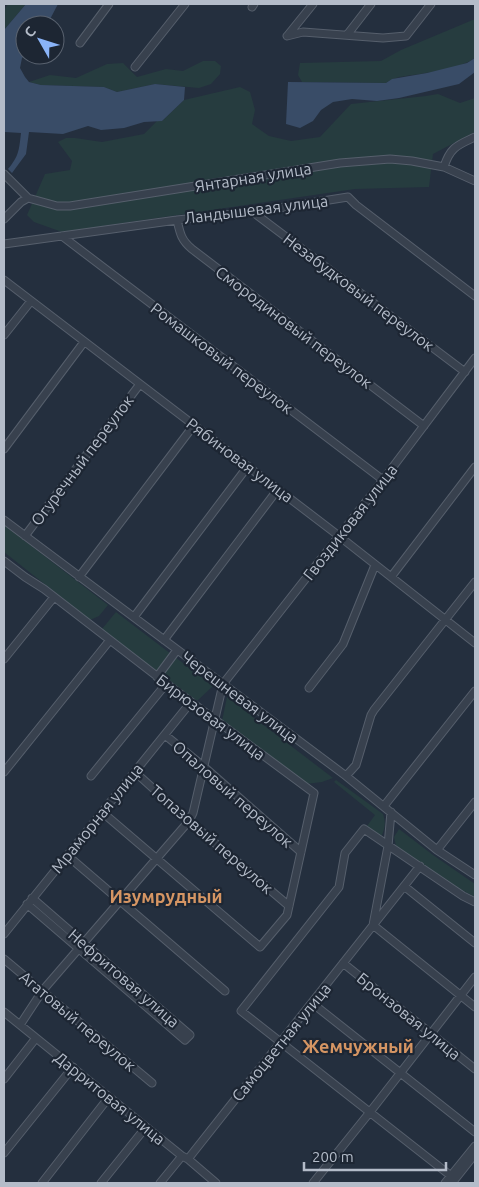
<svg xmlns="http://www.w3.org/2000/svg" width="479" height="1187" font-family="Ubuntu,sans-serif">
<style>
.green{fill:#263c3f}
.water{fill:#394c67}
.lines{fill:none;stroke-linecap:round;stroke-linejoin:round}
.minor-casing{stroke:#565f6c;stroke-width:9}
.minor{stroke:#38414e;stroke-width:7}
.labels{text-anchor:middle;stroke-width:4.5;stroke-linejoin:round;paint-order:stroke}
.street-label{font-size:16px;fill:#b4bcc9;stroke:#1d2633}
.neighbourhood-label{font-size:18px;font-weight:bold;fill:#d59563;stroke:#1d2633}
</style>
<rect width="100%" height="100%" fill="#242f3e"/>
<!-- green -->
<path class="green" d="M8,4H26L4,30V10Z
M475,19V58C461,67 441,71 425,73C412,76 396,75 386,83L302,82L298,75L300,63L381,61L401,50Z
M203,61H215L221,66L220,74L211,84L199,88L155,84L117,92L104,87L41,85L29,82L50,75L76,78L107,64L123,63L137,77L166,69L183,71Z
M240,87L250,92L255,110L252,124L269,136L291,141L320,137L351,104L426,96L438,94L460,103L475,98V132L433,154L429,187L355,189L62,232L34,222L27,215L45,174L70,170L72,161L58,142L66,138H75L102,142L144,134L157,121H162L184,100Z
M4,525L108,605L99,616L90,620L4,552Z
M116,612L213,686L196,702L102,629Z
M227,697L333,778L322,782L306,784L222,721Z
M336,780L383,814C386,823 385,829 381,837L367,826L375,815L334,782Z
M399,829L433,855L475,884V897L460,889L396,846L394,837Z"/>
<!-- water -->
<path class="water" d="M26,4H58L47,25H25V55L22,58L20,68L25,77L29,82L41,85L104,87L117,92L155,84L185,87L184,100L162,121L144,122L124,128L101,130L88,126L63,134L29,132L26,154L12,173L8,169C19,156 19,150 21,133L5,132L4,133V30Z
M475,58V72L459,84L399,98L377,101L352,99L333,102L321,110L313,121L300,128L286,124L288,82L386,83L392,79L427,73L467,63Z"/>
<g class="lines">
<!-- minor casing -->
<g class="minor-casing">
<path id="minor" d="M252,7L254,4
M288,35L313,4
M347,35L371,4
M287,36L303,32L383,38L406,36L431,4
M80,43L109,4
M135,67L185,4
M444,167C450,147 458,145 475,137
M4,174L28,198
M28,198L57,206H70L340,163L390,159L412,161L444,167L475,181
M253,212L465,372
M4,219L21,202L28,198
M177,220C180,233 181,240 192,249L424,426
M62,236L383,480
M4,244L177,220L253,212L348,197L356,205L475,296
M4,280L339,536L475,643
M4,335L31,301
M4,449L84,342
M4,520L346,776L437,850L475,875
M25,536L140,384
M4,561L25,577L44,589L167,684L314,793L287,915L260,947L102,812
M79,577L194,425
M391,577L475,467
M134,617L248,466
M164,640L278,489
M4,659L54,597
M157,677L177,650
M309,688L343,644L375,565
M165,735L203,766L301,852
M4,772L110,640
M135,772L189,821L289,906
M91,776L166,684
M346,776L356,765L371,715L374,710L475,582
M384,806L475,691
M391,812L388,846L373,925L475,1007
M437,850L475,802
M68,856L225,991
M404,886L475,943
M27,904L185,1040L190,1035L32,898
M4,934L191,702
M4,959L152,1083
M343,963L475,1069
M312,1003L475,1132
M4,1012L182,1156L188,1159L216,1183
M20,1025L43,990L189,821L193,813L223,684L383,480L475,358
M4,1079L36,1038
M4,1153L73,1067
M188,1159L420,866
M451,1176L241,1011L339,887L345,853L364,829L463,896L475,902
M42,1183L109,1097
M101,1183L146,1127
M160,1183L182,1156
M313,1183L370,1112L475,977
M445,1183L475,1146
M452,1183L475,1154"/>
</g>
<!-- minor -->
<use href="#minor" class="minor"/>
</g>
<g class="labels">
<!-- street labels -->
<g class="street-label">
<text transform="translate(253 177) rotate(-9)" y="6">Янтарная улица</text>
<text transform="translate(256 209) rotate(-7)" y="6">Ландышевая улица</text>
<text transform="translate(359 292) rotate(37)" y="6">Незабудковый переулок</text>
<text transform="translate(294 327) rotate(37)" y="6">Смородиновый переулок</text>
<text transform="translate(222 358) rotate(37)" y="6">Ромашковый переулок</text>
<text transform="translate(82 460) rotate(-53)" y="6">Огуречный переулок</text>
<text transform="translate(240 460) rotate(37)" y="6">Рябиновая улица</text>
<text transform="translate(350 522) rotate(-52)" y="6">Гвоздиковая улица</text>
<text transform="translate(240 697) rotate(37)" y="6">Черешневая улица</text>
<text transform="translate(211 717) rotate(37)" y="6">Бирюзовая улица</text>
<text transform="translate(233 794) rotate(41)" y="6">Опаловый переулок</text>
<text transform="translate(97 818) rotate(-51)" y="6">Мраморная улица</text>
<text transform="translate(212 839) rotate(41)" y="6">Топазовый переулок</text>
<text transform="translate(124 978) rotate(41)" y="6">Нефритовая улица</text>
<text transform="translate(409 1016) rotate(39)" y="6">Бронзовая улица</text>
<text transform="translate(78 1021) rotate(40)" y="6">Агатовый переулок</text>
<text transform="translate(281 1042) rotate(-51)" y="6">Самоцветная улица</text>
<text transform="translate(110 1098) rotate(39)" y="6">Дарритовая улица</text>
</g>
<!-- neighbourhood labels -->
<g class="neighbourhood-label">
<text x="166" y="903">Изумрудный</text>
<text x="358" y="1053">Жемчужный</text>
</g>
</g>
<!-- border -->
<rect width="479" height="1187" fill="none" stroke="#b4bcc9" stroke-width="10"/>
<!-- north arrow -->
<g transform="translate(40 40) rotate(309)"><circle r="24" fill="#1d2633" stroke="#59626f"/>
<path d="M0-4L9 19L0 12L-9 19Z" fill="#8ab4f8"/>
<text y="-8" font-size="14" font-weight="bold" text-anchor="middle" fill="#b4bcc9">С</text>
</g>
<!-- scale -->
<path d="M304 1162v8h142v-8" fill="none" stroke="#b4bcc9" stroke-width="2.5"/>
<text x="312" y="1162" font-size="15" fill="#b4bcc9" stroke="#1d2633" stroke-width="4" paint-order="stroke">200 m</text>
</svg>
